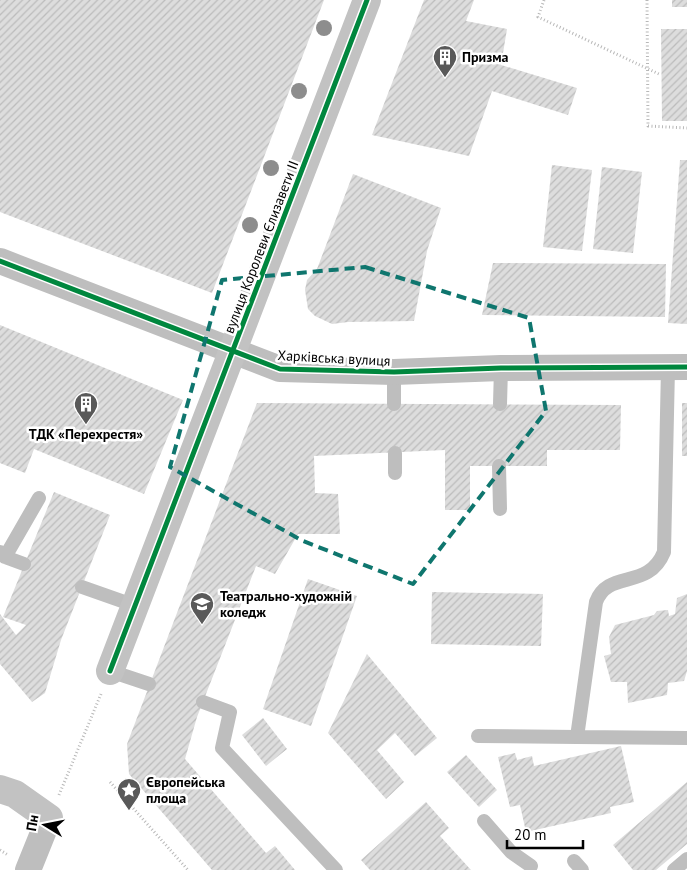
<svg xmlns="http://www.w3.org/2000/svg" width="687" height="870" font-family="'PT Sans',sans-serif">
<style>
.building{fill:url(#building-hatch)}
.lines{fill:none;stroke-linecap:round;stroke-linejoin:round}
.path{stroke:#b8b8b8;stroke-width:3;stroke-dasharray:1 2.5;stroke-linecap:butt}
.lane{stroke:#bebebe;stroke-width:14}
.street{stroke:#bebebe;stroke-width:26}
.secondary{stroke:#c2c2c2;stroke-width:28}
.cycleway-casing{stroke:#fff;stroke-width:8}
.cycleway{stroke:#00873e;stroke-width:5}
.tree{fill:#8d8d8d}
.marked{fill:none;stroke:#0f766e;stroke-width:4;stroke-dasharray:10 6;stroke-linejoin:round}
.labels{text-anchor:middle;stroke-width:5;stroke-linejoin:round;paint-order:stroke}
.poi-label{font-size:14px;font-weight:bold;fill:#000;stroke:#fff;text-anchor:start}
.street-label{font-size:14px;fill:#000;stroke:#fff}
</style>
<defs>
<pattern id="building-hatch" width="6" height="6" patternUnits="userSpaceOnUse" patternTransform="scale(1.25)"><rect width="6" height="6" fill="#ddd"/><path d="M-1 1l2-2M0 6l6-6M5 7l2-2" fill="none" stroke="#bcbcbc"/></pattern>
</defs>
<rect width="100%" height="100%" fill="#fff"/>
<!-- building -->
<path class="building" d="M0,0H324L212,293L0,212Z
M424,0H474L466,21L507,29L501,65L577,88L568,115L492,91L469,156L372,135Z
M672,0H687V7H672Z
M661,29H687V121H662Z
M680,160H687V324L668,323Z
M552,165L592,170L582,251L543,247Z
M602,167L642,172L633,253L593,249Z
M353,174L441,208L427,251L414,321L348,322L332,324L315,316L308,309L305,290L307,280L317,269Z
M493,263L666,264L665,317L482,315Z
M0,325L183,400L144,494L34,449L25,473L0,463Z
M257,403L621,405L620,450H547V466H470V510H445V450L314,456L315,493L338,494L340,534H298L275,574L256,566L197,717L185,759L266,853L275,846L295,870H212L129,774L127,744Z
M682,403H687V456H682Z
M54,492L110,515L61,640L45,693L32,702L0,664V614L16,635L26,625L3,617Z
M308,579L357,596L311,726L263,709Z
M432,592L543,594L541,646L431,644Z
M687,594V671L684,681L668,683L667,695L628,703L627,682H611L604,656L611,654L609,637L615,625L654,615L657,611L668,610L669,616L675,614L677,598Z
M367,654L437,738L415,756L395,733L377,750L404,782L386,799L328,733Z
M263,718L287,749L266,766L242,735Z
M621,746L634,802L610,807L611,813L526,832L520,805L510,807L498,757L515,753L517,760L532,756L534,766Z
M466,755L497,790L479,807L447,772Z
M687,782V844L656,870H633L613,845Z
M426,802L449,828L440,836L471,870H370L361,860Z"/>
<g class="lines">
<!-- path -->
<path class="path" d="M544,0L538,17L661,75
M647,0L648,126L687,128
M110,782L188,870
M59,795L101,694
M0,850L8,855"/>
<!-- lane -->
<path class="lane" d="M394,404V372
M500,404L501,368
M395,453V473
M499,466L500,509
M0,552L5,557L24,564
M5,557L39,498
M82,587L136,606
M110,671L149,684
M203,702L230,712L222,748L336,870
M478,736L577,737L596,602C608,569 648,591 664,552L668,368
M577,737L687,738
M484,821L511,852L531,866
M574,861L582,870
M674,870L687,859"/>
<!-- street -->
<path class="street" d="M0,261L280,369L394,372L501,368L687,367
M28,870L49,818"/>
<!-- secondary -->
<path class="secondary" d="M110,671L367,0
M0,789L15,794L49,818"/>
<!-- cycleway casing -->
<g class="cycleway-casing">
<path id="cycleway" d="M0,261L280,369L394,372L501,368L687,367
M110,671L367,0"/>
</g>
<!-- cycleway -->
<use href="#cycleway" class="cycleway"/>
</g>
<!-- trees -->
<g class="tree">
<circle cx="324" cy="28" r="8"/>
<circle cx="299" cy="91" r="8"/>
<circle cx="271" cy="168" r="8"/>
<circle cx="250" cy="225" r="8"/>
</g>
<!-- marked area -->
<path class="marked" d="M365,267L529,318L546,411L413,584L303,541L170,467L222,280Z"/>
<!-- icons -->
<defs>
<g id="building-pin" transform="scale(1.25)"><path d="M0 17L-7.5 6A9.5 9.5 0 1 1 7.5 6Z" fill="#595959" stroke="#fff"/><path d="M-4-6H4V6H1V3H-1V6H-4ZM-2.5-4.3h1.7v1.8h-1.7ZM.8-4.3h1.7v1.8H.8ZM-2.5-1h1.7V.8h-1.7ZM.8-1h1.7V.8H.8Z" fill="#fff"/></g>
<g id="university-pin" transform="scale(1.25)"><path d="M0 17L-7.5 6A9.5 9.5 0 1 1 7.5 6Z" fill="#595959" stroke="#fff"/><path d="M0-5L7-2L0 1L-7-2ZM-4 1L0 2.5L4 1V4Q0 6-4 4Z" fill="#fff"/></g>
<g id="sight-pin" transform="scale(1.25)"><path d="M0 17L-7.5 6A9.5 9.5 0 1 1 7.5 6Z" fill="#595959" stroke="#fff"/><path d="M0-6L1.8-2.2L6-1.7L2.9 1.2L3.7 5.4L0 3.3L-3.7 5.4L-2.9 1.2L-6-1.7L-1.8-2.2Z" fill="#fff"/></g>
</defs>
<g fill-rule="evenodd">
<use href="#building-pin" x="445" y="57"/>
<use href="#building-pin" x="86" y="404"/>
<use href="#university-pin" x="202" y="604"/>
<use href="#sight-pin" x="129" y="790"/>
</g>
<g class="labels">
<!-- poi labels -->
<g class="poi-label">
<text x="462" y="62">Призма</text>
<text x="86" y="439" text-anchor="middle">ТДК «Перехрестя»</text>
<text x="220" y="601">Театрально-художній<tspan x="220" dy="16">коледж</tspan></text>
<text x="146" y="787">Європейська<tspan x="146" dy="16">площа</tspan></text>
</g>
<!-- street labels -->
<g class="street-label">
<text transform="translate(261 247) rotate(-69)" y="5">вулиця Королеви Єлизавети ІІ</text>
<text transform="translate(334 358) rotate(3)" y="5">Харківська вулиця</text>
</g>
</g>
<!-- north arrow -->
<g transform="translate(45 825) rotate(280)" stroke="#ffffff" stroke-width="4" paint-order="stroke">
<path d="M0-4L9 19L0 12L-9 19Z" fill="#000000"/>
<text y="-8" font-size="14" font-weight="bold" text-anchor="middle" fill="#000000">Пн</text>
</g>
<!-- scale -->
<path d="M507 840v8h76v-8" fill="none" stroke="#000000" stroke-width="2.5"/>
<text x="514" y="840" font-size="15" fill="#000000" stroke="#ffffff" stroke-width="4" paint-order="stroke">20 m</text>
</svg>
